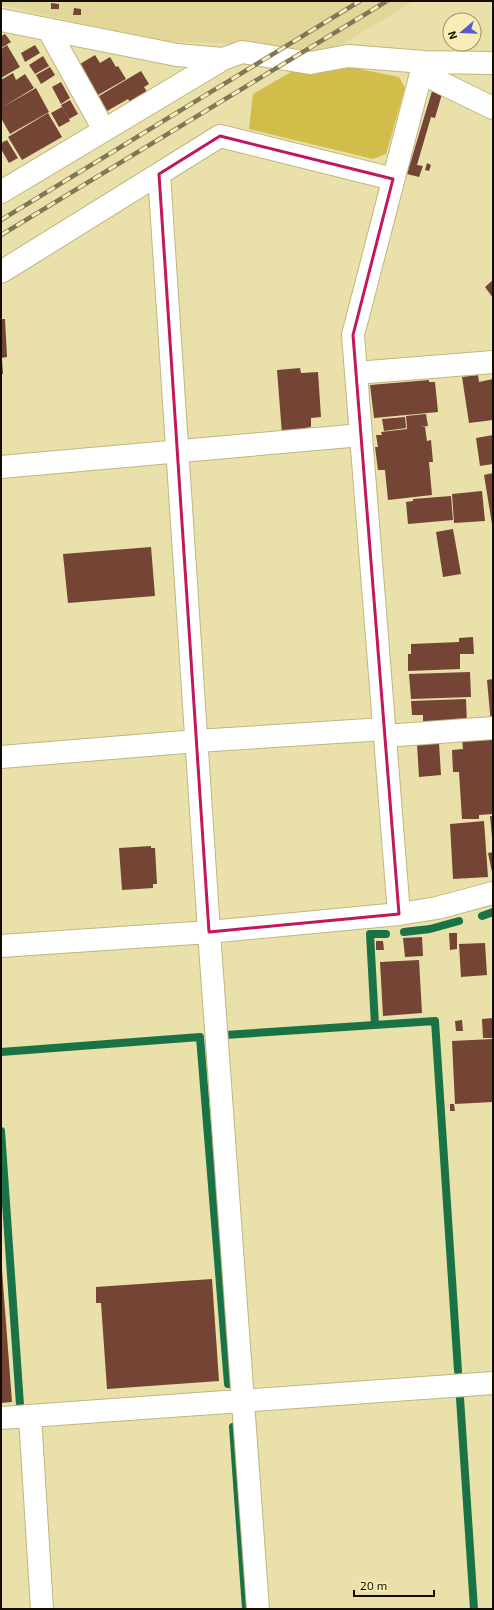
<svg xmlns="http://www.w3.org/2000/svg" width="494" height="1610" font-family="'Exo 2',sans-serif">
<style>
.built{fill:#e2d698}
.green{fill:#d2bc4a}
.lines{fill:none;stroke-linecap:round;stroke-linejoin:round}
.stream{stroke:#1a7247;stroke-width:8}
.building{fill:#744435}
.street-casing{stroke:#c0b681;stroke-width:24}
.street{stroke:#fff;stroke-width:22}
.rail-casing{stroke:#7f7856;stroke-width:4.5}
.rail{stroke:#f8edb6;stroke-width:3;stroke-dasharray:9;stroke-linecap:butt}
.marked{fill:none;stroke:#c2185b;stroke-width:3;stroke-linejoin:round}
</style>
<rect width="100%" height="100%" fill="#eae0a9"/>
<!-- built -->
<path class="built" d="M1,1H414L348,41L316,56L272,48L263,43L260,45L159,41L1,5Z"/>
<!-- green -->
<path class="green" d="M344,66L399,77L405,88L386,154L373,159L249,129L253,94L298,68Z"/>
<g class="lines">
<!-- stream -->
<path class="stream" d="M482,916L493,912
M404,932L430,929L459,921
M375,1025L370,934H386
M225,1035L435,1021L458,1371
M1,1052L200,1037L228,1384
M1,1131L20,1405
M460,1398L474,1609
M233,1427L246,1609"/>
</g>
<!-- building -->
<path class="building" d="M51,3L59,4V9H51Z
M74,8L81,9V15H73Z
M5,34L11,42L1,48V36Z
M7,45L20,67L1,78V49Z
M35,45L40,53L25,62L21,53Z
M95,55L100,63L110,57L116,67L118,66L126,79L98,95L80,64Z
M43,56L49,66L35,74L29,65Z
M50,67L55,75L41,84L36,75Z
M141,71L149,84L144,87L149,95L132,105L128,99L107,111L99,96Z
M13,73L16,80L25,74L34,88L1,108V80Z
M61,82L70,98L61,104L52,87Z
M36,88L49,112L10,134L1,118V108Z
M432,91L442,94L435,118L431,117L417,165L423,166L419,177L407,174Z
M70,100L78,114L69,119L61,105Z
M62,107L70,121L59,127L51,113Z
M48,113L62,137L22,160L8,137Z
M7,140L18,158L9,163L1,149V143Z
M427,163L431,165L429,171L425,170Z
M493,280V298L485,287Z
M1,319H5L7,357L1,358Z
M1,359H2L3,374H1Z
M300,368L301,373L318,372L321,417L311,418V427L305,428L306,432L282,434L277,370Z
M478,375L479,382L493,379V420L469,423L462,377Z
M429,380V382H435L438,412L374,418L370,385Z
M426,414L428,426L421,427H425L427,441L431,440L433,462H429L432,495L388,500L385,470H378L375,447H378L376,435H382L381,432L407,429L406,416Z
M405,417L406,428L384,431L382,419Z
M493,435V464L480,466L476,438Z
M493,473V524H492L484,475Z
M482,491L485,521L454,523L452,494Z
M451,496L453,520L408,524L406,502L413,501V499Z
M453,529L461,574L443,577L436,532Z
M151,547L155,596L68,603L63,554Z
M473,637L474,654H460V669L408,671V654H411V644L459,642V638Z
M470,672L471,697L411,699L409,674Z
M493,679V723L491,724L487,680Z
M466,699L467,725L423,727V715H412L411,701Z
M493,737V814L479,815V819H462L459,772H453L452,750L463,749L462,739Z
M439,743L441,775L419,777L417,744Z
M490,816H493V837H492Z
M484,821L488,877L453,879L450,824Z
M151,846V848H155L157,884H153V888L122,890L119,848Z
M493,852V872H492L488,853Z
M449,933H457V949L450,950Z
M422,937L423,956L405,957L403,938Z
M376,941H383L384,950H376Z
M485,943L487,975L461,977L459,944Z
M419,960L422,1013L383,1016L380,962Z
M493,1018V1038H483L482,1019Z
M462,1020L463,1031H456L455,1021Z
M492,1039L493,1102L455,1104L452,1041Z
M450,1104H454L455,1111H450Z
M1,1270H2L12,1402L1,1403Z
M212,1279L219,1381L107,1389L101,1303H96V1287Z"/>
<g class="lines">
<!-- street casing -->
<g class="street-casing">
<path id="street" d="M1,20L177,55L223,59L242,52L310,63L348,56L424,62L493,63
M48,29L104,130
M421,73L493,108
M159,174L209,932L258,1609
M1,192L223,59
M1,272L220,136L393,179
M356,373L493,362
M1,467L361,435
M385,736L493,728
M1,757L197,741L384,729
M399,914L353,335L424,62
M1,946L209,932L399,914L437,908L493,893
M30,1416L42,1609
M1,1418L493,1383"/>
</g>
<!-- street -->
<use href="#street" class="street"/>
<!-- rail casing -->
<g class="rail-casing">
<path id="rail" d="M1,220L360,1
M1,235L387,1"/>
</g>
<!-- rail -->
<use href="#rail" class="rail"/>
</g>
<!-- marked area -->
<path class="marked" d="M220,136L393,179L353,335L399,914L209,932L159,174Z"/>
<!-- border -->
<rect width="494" height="1610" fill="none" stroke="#120d00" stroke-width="4"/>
<!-- north arrow -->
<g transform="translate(462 32) rotate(251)"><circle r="19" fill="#f8edb6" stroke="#9c936d"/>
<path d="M0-3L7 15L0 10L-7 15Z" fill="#5959d0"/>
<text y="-6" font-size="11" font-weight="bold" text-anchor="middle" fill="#120d00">N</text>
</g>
<!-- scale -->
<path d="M354 1590v6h80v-6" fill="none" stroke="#120d00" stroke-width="2"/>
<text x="360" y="1590" font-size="12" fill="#120d00" stroke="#f8edb6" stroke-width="3" paint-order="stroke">20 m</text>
</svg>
